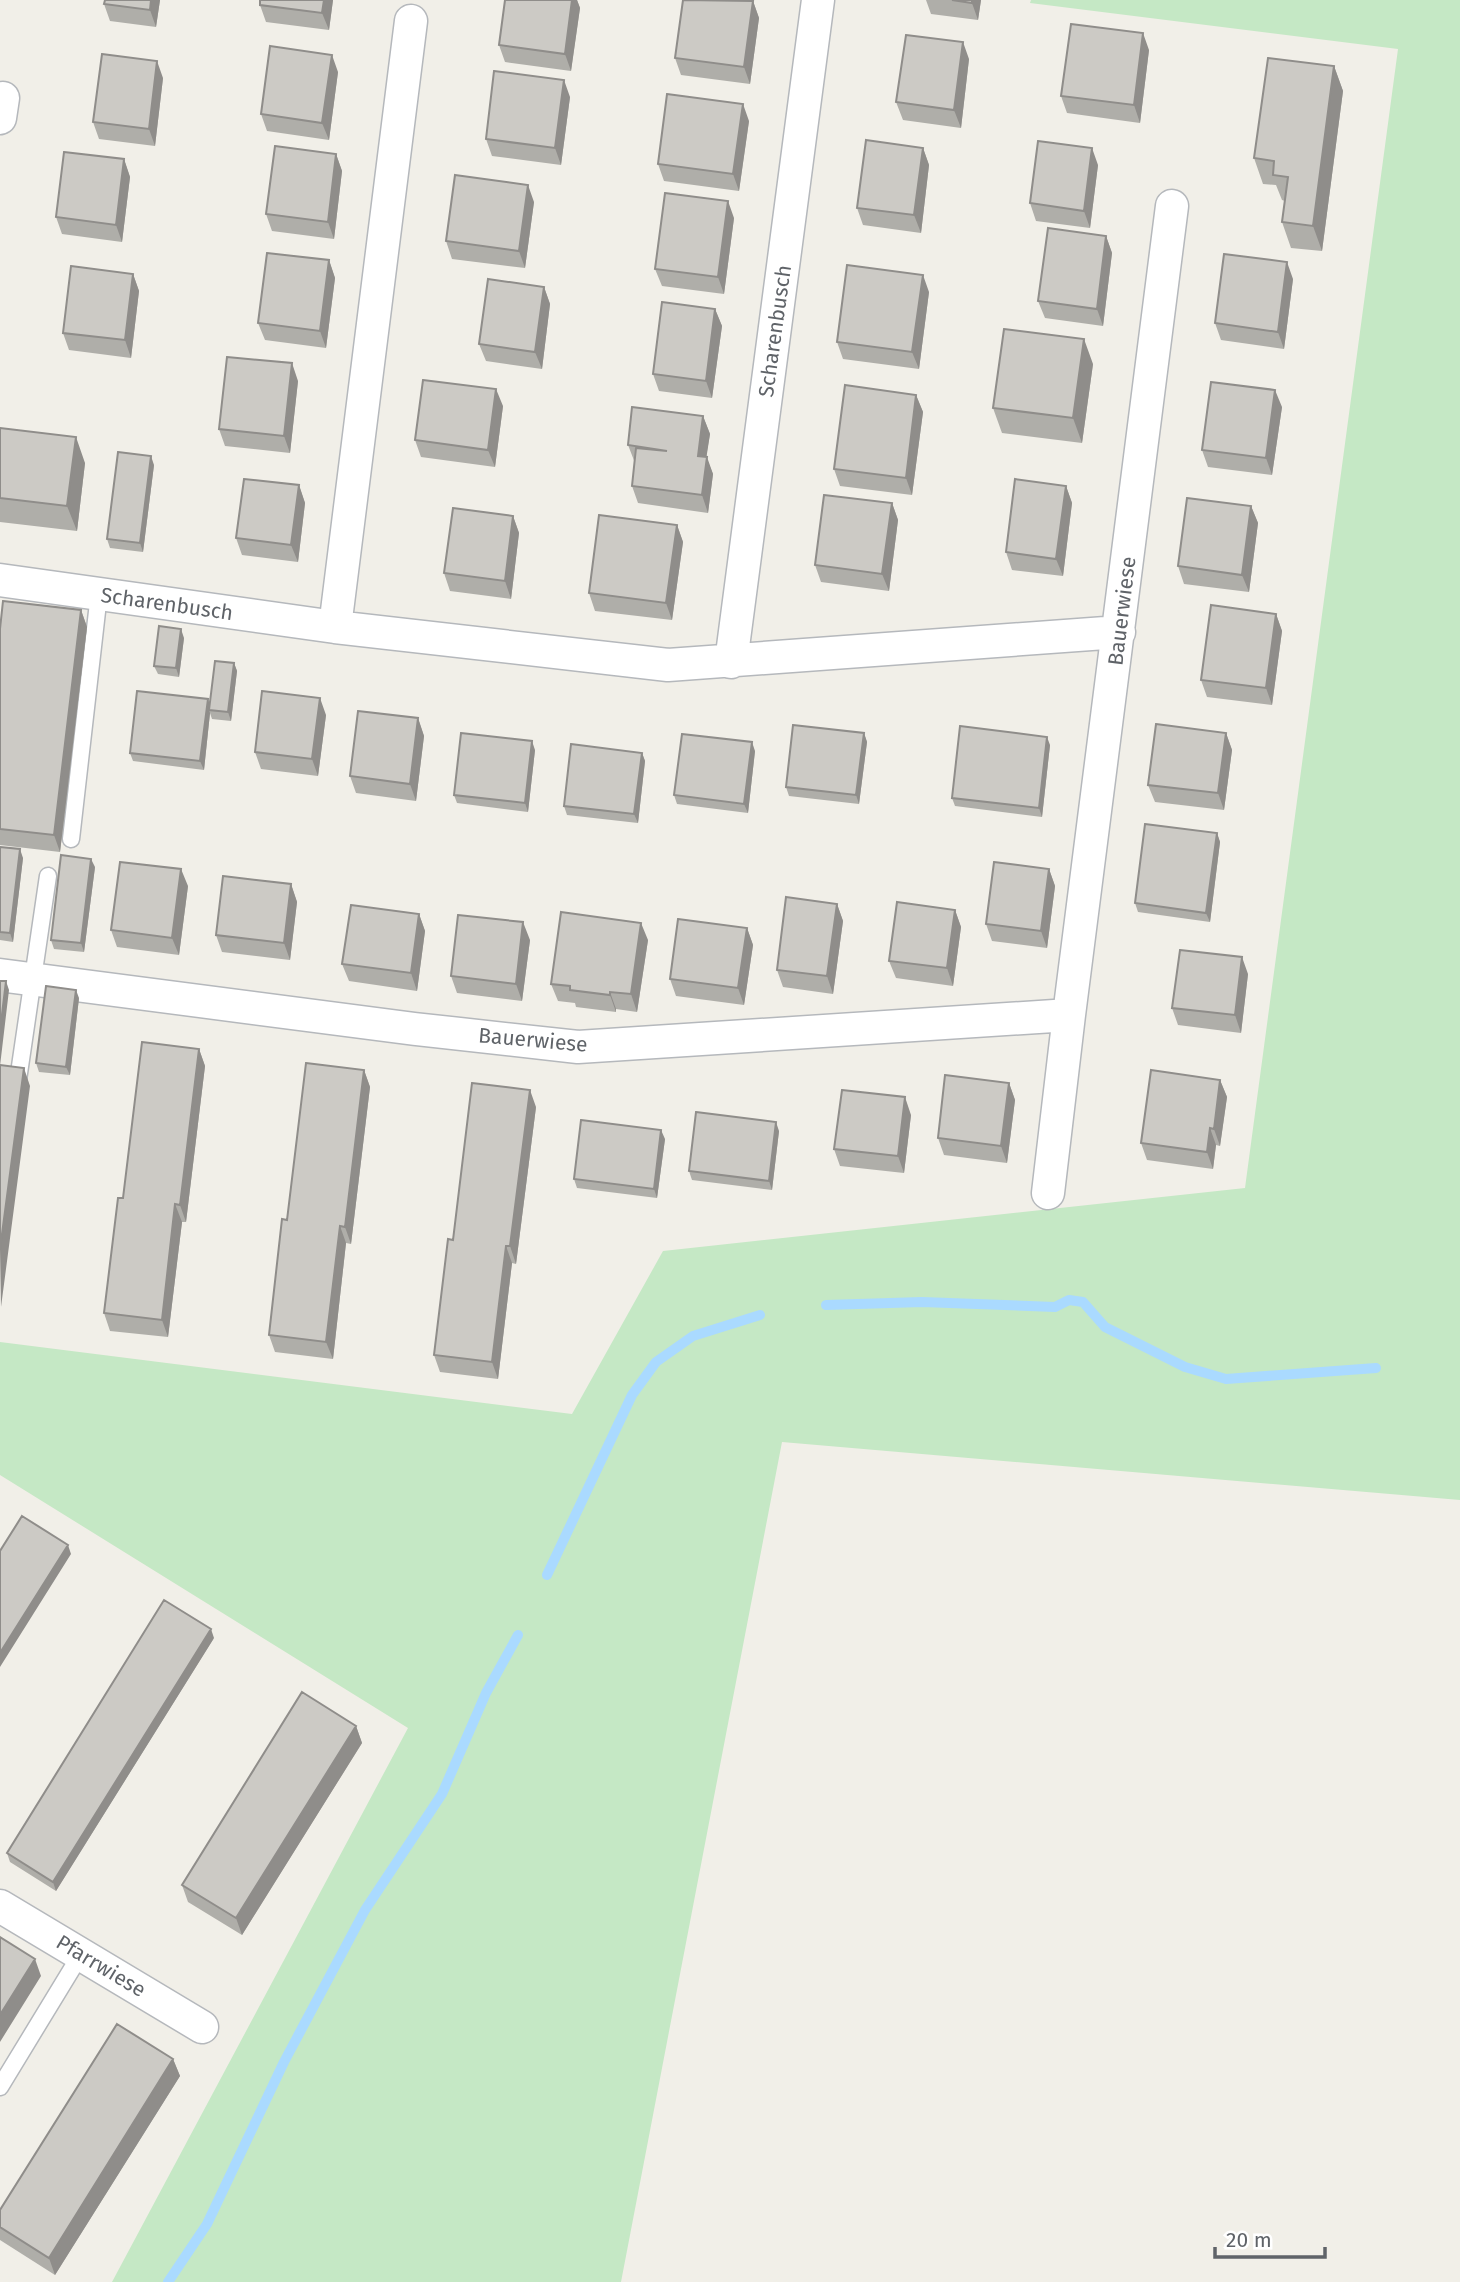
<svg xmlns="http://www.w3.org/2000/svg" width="1460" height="2282" font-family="'Fira Sans',sans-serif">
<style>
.green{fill:#c5e8c5}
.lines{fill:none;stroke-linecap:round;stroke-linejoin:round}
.stream{stroke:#aadaff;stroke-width:10}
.service-casing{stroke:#b5b8bc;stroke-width:19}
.minor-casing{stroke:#b5b8bc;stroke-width:35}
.service{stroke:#fff;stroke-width:16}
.minor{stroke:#fff;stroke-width:32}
.wall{fill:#afaea9}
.shaded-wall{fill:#8f8d8a}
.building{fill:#cccac5;stroke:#8f8d8a;stroke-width:2}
.labels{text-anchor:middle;stroke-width:7;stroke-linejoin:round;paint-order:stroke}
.street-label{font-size:21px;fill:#5f6368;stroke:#fff}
</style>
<rect width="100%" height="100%" fill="#f1efe8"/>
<!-- green -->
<path class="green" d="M1031,0H1460V1500L782,1442L621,2282H112L408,1728L0,1475V1342L572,1414L663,1251L1245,1188L1398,49L1030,3Z"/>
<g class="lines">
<!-- stream -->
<path class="stream" d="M826,1305L922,1302L1055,1307L1069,1300L1083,1302L1105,1327L1185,1367L1226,1379L1376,1368
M547,1575L632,1395L656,1362L693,1336L760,1315
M168,2282L207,2224L284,2062L365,1910L442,1794L486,1693L518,1635"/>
<!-- service casing -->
<g class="service-casing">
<path id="service" d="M71,839L99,594
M18,1080L48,876
M0,2087L81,1954"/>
</g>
<!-- minor casing -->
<g class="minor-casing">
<path id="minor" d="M0,118L3,98
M0,580L335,627L668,665L1119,632
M335,627L411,21
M731,662L818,0
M0,975L415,1029L578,1047L1069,1015L1172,206
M1048,1193L1069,1015
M0,1906L202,2027"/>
</g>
<!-- service -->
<use href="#service" class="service"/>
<!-- minor -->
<use href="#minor" class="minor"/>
</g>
<!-- wall -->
<path class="wall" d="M105,0H160L156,27L110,21L104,4Z
M260,0H333L329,30L266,22L260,5Z
M505,0H577L580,8L571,71L505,62L499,45Z
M926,0H981L978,20L931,14Z
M753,1L759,18L750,84L681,75L675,58Z
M1149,50L1140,123L1067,113L1061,96Z
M969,59L961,128L903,120L896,102Z
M1334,66L1343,91L1322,251L1291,248L1282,222L1285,201L1282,200L1276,185L1263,184L1254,158Z
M338,72L329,140L267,131L261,114Z
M163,78L155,146L99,139L93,122Z
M570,97L561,165L492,156L486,139Z
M749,121L739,191L664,181L658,164Z
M923,148L929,165L921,233L863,225L857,208Z
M336,154L342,171L334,239L272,231L266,214Z
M124,159L130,177L122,242L62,234L56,217Z
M1098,165L1090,228L1036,221L1030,203Z
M534,202L525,268L452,259L446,241Z
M734,218L724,294L662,286L655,269Z
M1106,236L1112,253L1103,326L1045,318L1038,301Z
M329,260L335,278L326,348L265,340L258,323Z
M133,274L139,291L131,358L69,350L63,333Z
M1293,279L1284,349L1221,340L1215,323Z
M544,287L550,304L542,369L486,361L479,344Z
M929,292L919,369L843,359L837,342Z
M715,309L722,326L712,398L659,391L653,374Z
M1093,364L1082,443L1002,433L993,408Z
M298,381L290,453L225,446L219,429Z
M916,395L923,412L912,495L840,486L834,469Z
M503,406L495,467L421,457L415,440Z
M1282,407L1272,475L1208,467L1202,450Z
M703,416L710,434L706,457L713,474L708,513L638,503L632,486L635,463L628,445Z
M0,428L85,463L77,531L0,522Z
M154,465L143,552L110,548L107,539Z
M299,485L305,503L298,562L242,555L236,538Z
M1066,486L1072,503L1063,576L1012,570L1006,552Z
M892,503L898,520L889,591L821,582L815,565Z
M1251,506L1258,523L1249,592L1184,584L1178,566Z
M513,516L519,533L511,599L450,591L444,573Z
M677,525L683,542L672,620L595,611L589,593Z
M81,610L87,627L60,852L0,845V629Z
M1276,614L1282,631L1272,705L1207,697L1201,680Z
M184,638L179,677L158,674L154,666Z
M234,663L237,671L231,721L212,719L210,713L204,770L133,761L130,753L210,705Z
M326,715L318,776L261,769L255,752Z
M418,718L424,736L416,801L356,793L350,776Z
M864,733L867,742L859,804L789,796L786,787Z
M1226,733L1232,750L1224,810L1155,802L1148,785Z
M1050,745L1042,817L955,806L952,798Z
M535,750L528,812L457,803L454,795Z
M755,751L748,813L677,804L674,795Z
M642,753L645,761L638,823L567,815L564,806Z
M1217,833L1220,842L1210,922L1138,912L1135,903Z
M0,847L23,858L13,942L0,940Z
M95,867L84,952L54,949L51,940Z
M1049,869L1055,886L1047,948L992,941L986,924Z
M291,884L297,902L290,960L222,952L216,935Z
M188,886L179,955L117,947L111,930Z
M837,904L843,921L833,994L783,987L777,970Z
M955,910L961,927L953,986L896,978L889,961Z
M419,914L425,931L417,991L349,981L342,964Z
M747,928L753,945L744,1005L676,996L670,979Z
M530,940L522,1001L457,993L451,976Z
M648,940L637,1012L616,1009V1012L576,1007L575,1003L558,1001L551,984Z
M1248,974L1241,1033L1178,1025L1172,1008Z
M79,998L70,1075L39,1072L36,1063Z
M199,1049L205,1066L186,1222H182L168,1337L110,1331L104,1313L123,1198Z
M364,1070L370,1087L351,1244L346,1243L333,1359L275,1352L269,1335L287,1220Z
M1220,1080L1227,1097L1220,1146L1216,1145L1213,1169L1147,1160L1141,1143Z
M1009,1083L1015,1100L1007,1163L944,1155L938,1138Z
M536,1107L516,1264L512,1263L498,1379L440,1372L434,1355L453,1240Z
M911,1115L904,1173L840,1166L834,1149Z
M779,1131L772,1190L692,1180L689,1171Z
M665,1139L657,1198L577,1188L574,1179Z
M214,1638L56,1891L10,1862L7,1853Z
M356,1726L362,1743L242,1935L188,1902L182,1885Z
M173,2059L180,2076L55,2275L0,2240V2210Z"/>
<!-- shaded-wall -->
<path class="shaded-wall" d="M151,0H160L156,27L150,10Z
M324,0H333L329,30L322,13Z
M572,0H577L580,8L571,71L565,54Z
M972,0H981L978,20L972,3Z
M753,1L759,18L750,84L744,67Z
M1143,33L1149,50L1140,123L1134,105Z
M963,42L969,59L961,128L954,110Z
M332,55L338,72L329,140L322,123Z
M157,61L163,78L155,146L149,129Z
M1334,66L1343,91L1322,251L1313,226Z
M564,80L570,97L561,165L555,148Z
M743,104L749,121L739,191L733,174Z
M923,148L929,165L921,233L914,215Z
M1092,148L1098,165L1090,228L1084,211Z
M336,154L342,171L334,239L328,222Z
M124,159L130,177L122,242L116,225Z
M528,185L534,202L525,268L519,251Z
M728,201L734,218L724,294L718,277Z
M1106,236L1112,253L1103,326L1097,309Z
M329,260L335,278L326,348L320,331Z
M1287,262L1293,279L1284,349L1278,332Z
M133,274L139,291L131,358L125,340Z
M923,275L929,292L919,369L912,352Z
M544,287L550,304L542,369L535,352Z
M715,309L722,326L712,398L706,381Z
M1084,339L1093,364L1082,443L1073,418Z
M292,363L298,381L290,453L284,436Z
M496,389L503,406L495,467L488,450Z
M1275,390L1282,407L1272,475L1266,458Z
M916,395L923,412L912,495L906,478Z
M703,416L710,434L704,473L698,456Z
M76,437L85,463L77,531L67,506Z
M151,456L154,465L143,552L140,543Z
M707,457L713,474L708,513L702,495Z
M299,485L305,503L298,562L291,545Z
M1066,486L1072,503L1063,576L1056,559Z
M892,503L898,520L889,591L882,574Z
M1251,506L1258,523L1249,592L1242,575Z
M513,516L519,533L511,599L505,581Z
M677,525L683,542L672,620L666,603Z
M81,610L87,627L60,852L54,835Z
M1276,614L1282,631L1272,705L1266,688Z
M181,629L184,638L179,677L176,668Z
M234,663L237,671L231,721L228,712Z
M320,698L326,715L318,776L312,759Z
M208,699L211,708L209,710L210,713L204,770L200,761Z
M418,718L424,736L416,801L410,784Z
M864,733L867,742L859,804L856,795Z
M1226,733L1232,750L1224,810L1218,793Z
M1047,737L1050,745L1042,817L1039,808Z
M532,741L535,750L528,812L525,803Z
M752,742L755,751L748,813L744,804Z
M642,753L645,761L638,823L634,814Z
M1217,833L1220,842L1210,922L1206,913Z
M20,849L23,858L13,942L10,933Z
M91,859L95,867L84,952L81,943Z
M181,869L188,886L179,955L172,938Z
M1049,869L1055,886L1047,948L1041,931Z
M291,884L297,902L290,960L284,943Z
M837,904L843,921L833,994L827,976Z
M955,910L961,927L953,986L947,968Z
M419,914L425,931L417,991L411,973Z
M523,922L530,940L522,1001L516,984Z
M641,923L648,940L637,1012L631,994Z
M747,928L753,945L744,1005L738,988Z
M1242,957L1248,974L1241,1033L1235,1015Z
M6,981L9,990L0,1066V1031Z
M76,990L79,998L70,1075L66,1067Z
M610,992L616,1009V1012L610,995Z
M199,1049L205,1066L186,1222L180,1205Z
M24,1068L30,1086L1,1307L0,1249Z
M364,1070L370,1087L351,1244L345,1227Z
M1220,1080L1227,1097L1220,1146L1214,1129Z
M1009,1083L1015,1100L1007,1163L1001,1146Z
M530,1090L536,1107L516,1264L510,1246Z
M905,1097L911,1115L904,1173L898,1156Z
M776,1122L779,1131L772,1190L769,1181Z
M1210,1128L1216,1145L1213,1169L1207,1152Z
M661,1130L665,1139L657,1198L654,1189Z
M175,1204L182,1222L168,1337L162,1320Z
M340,1226L346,1243L333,1359L326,1342Z
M506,1246L512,1263L498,1379L492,1362Z
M68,1545L71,1554L0,1667V1653Z
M211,1629L214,1638L56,1891L53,1882Z
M356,1726L362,1743L242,1935L236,1918Z
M35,1959L41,1976L0,2042V2015Z
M173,2059L180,2076L55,2275L49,2258Z"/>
<!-- building -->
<path class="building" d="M105,0H151L150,10L104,4Z
M260,0H324L322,13L260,5Z
M505,0H572L565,54L499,45Z
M683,0L753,1L744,67L675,58Z
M952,0H972V3Z
M1071,24L1143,33L1134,105L1061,96Z
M906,35L963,42L954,110L896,102Z
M270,46L332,55L322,123L261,114Z
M102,54L157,61L149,129L93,122Z
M1268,58L1334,66L1313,226L1282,222L1288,177L1273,175L1274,161L1254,158Z
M494,71L564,80L555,148L486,139Z
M667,94L743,104L733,174L658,164Z
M866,140L923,148L914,215L857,208Z
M1038,141L1092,148L1084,211L1030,203Z
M275,146L336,154L328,222L266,214Z
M64,152L124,159L116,225L56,217Z
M455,175L528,185L519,251L446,241Z
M665,193L728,201L718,277L655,269Z
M1048,228L1106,236L1097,309L1038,301Z
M267,253L329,260L320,331L258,323Z
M1224,254L1287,262L1278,332L1215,323Z
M847,265L923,275L912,352L837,342Z
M71,266L133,274L125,340L63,333Z
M488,279L544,287L535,352L479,344Z
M662,302L715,309L706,381L653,374Z
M1004,329L1084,339L1073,418L993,408Z
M227,357L292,363L284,436L219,429Z
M423,380L496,389L488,450L415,440Z
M1211,382L1275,390L1266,458L1202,450Z
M845,385L916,395L906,478L834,469Z
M632,407L703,416L698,456L707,457L702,495L632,486L636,448L667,451L628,445Z
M0,428L76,437L67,506L0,498Z
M118,452L151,456L140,543L107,539Z
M244,479L299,485L291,545L236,538Z
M1015,479L1066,486L1056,559L1006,552Z
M824,495L892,503L882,574L815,565Z
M1187,498L1251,506L1242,575L1178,566Z
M453,508L513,516L505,581L444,573Z
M599,515L677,525L666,603L589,593Z
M3,601L81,610L54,835L0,829V629Z
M1211,605L1276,614L1266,688L1201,680Z
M159,626L181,629L176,668L154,666Z
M215,661L234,663L228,712L209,710Z
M137,691L208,699L200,761L130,753Z
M262,691L320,698L312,759L255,752Z
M358,711L418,718L410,784L350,776Z
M1156,724L1226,733L1218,793L1148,785Z
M793,725L864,733L856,795L786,787Z
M960,726L1047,737L1039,808L952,798Z
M461,733L532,741L525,803L454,795Z
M682,734L752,742L744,804L674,795Z
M571,744L642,753L634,814L564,806Z
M1145,824L1217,833L1206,913L1135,903Z
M0,847L20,849L10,933L0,932Z
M61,855L91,859L81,943L51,940Z
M120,862L181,869L172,938L111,930Z
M994,862L1049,869L1041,931L986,924Z
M223,876L291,884L284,943L216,935Z
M786,897L837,904L827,976L777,970Z
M897,902L955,910L947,968L889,961Z
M351,905L419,914L411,973L342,964Z
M561,912L641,923L631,994L610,992V995L570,990V986L551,984Z
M458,915L523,922L516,984L451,976Z
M678,919L747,928L738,988L670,979Z
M1180,950L1242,957L1235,1015L1172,1008Z
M0,981H6L0,1031Z
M46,986L76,990L66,1067L36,1063Z
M142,1042L199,1049L180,1205L175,1204L162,1320L104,1313L118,1198H123Z
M306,1063L364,1070L345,1227L340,1226L326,1342L269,1335L282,1219L287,1220Z
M0,1065L24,1068L0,1249Z
M1151,1070L1220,1080L1214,1129L1210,1128L1207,1152L1141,1143Z
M945,1075L1009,1083L1001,1146L938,1138Z
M472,1083L530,1090L510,1246H506L492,1362L434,1355L448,1239L453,1240Z
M842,1090L905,1097L898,1156L834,1149Z
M696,1112L776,1122L769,1181L689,1171Z
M581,1120L661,1130L654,1189L574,1179Z
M22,1516L68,1545L0,1653V1551Z
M164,1600L211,1629L53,1882L7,1853Z
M302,1692L356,1726L236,1918L182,1885Z
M0,1937L35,1959L0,2015Z
M117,2024L173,2059L49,2258L0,2227V2210Z"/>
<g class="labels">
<!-- street labels -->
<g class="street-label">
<text transform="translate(775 331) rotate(-82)" y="7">Scharenbusch</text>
<text transform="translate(167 604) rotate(8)" y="7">Scharenbusch</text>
<text transform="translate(1122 611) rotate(-83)" y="7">Bauerwiese</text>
<text transform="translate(533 1040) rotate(5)" y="7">Bauerwiese</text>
<text transform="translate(101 1966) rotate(31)" y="7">Pfarrwiese</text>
</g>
</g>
<!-- scale -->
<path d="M1215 2247v10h110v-10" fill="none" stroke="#5f6368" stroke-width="3.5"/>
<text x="1226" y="2247" font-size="21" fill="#5f6368" stroke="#ffffff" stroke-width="5" paint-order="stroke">20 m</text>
</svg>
